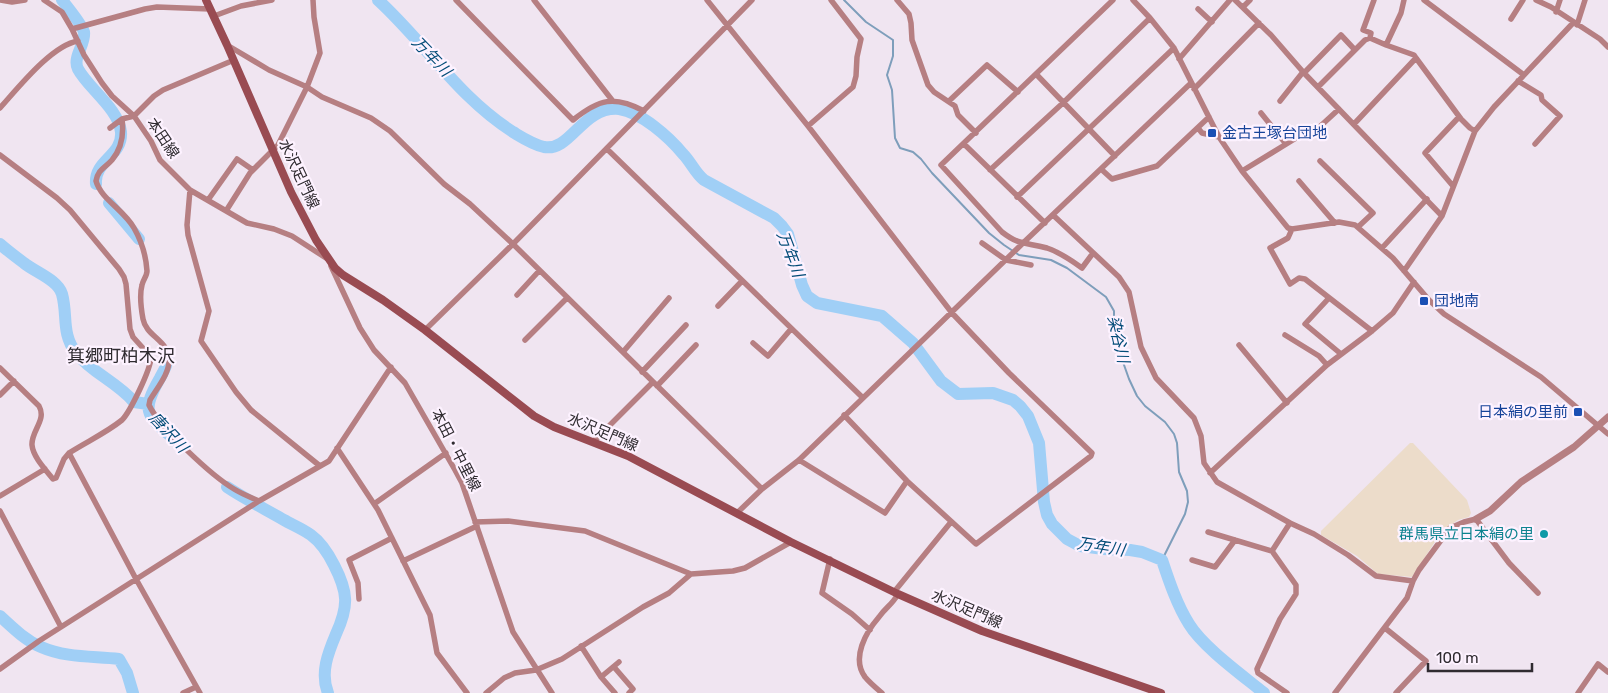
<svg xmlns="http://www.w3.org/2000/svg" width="1608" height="693" font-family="Rubik,'Noto Sans JP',sans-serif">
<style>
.industrial{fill:#ecdcca}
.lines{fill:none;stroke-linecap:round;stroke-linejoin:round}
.stream{stroke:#7e9ebb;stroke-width:2}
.river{stroke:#a0cff6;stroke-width:12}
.minor{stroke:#b67f82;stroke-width:5.5}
.tertiary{stroke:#b67f82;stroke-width:7}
.secondary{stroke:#994b52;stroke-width:8}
.transit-dot{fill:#1a4fb4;stroke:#fdf2ff;stroke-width:2}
.culture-dot{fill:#0f9aa8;stroke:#fdf2ff;stroke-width:2}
.labels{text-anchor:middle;stroke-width:4.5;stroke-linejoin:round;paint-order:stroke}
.transit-label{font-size:15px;fill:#164399;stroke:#fdf2ff;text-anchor:start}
.street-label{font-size:15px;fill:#2f2b30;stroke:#fdf2ff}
.culture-label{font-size:15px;fill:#0d838f;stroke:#fdf2ff;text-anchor:end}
.water-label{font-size:16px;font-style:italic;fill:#034c78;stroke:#fdf2ff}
.quarter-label{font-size:18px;fill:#2f2b30;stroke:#fdf2ff}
</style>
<rect width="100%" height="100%" fill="#f0e5f1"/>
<!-- industrial -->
<path class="industrial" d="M1410,443H1413L1467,500L1471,513L1469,517L1458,520L1442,531L1412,577L1378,574L1357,556L1321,535V531Z"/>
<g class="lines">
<!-- stream -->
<path class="stream" d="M844,0L866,22L893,40V56L887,75L892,90L895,138L900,148L913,152L921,159L932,173L989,233L1004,245L1019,255L1051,260L1067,268L1106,297L1114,311V325L1118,348L1129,379L1137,396L1145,406L1165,422L1174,434L1177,443L1179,472L1187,491L1188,502L1185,514L1162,560"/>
<!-- river -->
<path class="river" d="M62,0C68,8 81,23 84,32C86,44 72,57 78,69C88,88 119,109 121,132C123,156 94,160 96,184
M378,0C425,43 458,97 513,132C523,138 532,144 544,147C571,152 582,106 619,109C641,112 669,137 683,154C691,162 695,173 704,180L774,218L782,226L788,234L802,285L807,296L817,303L882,316L913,343L941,381L958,394L993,393L1013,400L1020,406L1028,416L1039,443L1044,502L1047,515L1052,524L1067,539L1080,546L1104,549L1130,550L1142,552L1162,560C1169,581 1177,605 1189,624C1203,647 1242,675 1264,693
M109,203L139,239
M0,244C8,251 16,257 24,263C35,272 58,280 62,294C68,316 61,333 76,353C92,373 117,382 134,402L148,404
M167,356C168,365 164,370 160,378C140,413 147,415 175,440
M227,487C245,499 265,509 284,520C293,525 303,529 311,535C322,543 328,553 334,565C348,592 349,606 336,634C328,653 320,673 328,693
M0,616C13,628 25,640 41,647C66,658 93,656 119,659L127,673L133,693"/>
<!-- minor -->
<path class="minor" d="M0,0L12,2L25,0
M44,0L62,12L72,29L84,55L102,83L112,96L134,116L151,141L160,160L190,190L247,223L274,229L292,236L326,258
M456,0L573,120C599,99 614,95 644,111
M534,0L612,100
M707,0L808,126L952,313L1009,373L1092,453L1091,456L976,544L907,481L844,415
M897,0L909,14L911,23L912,40L928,85L934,92L955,106L958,115L976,133
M1133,0L1150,18L1174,48L1219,137L1242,171L1288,228L1292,229L1339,222L1355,225L1393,258L1429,300L1444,314L1541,377L1608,434
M1235,0L1271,35L1304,73L1442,216
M1404,0L1401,13L1386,45L1414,55L1416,58
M1424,0L1524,75
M1536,0L1551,7L1600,39L1608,47
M1243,7L1250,0
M1198,9L1212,22
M1556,12L1560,0
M214,16L241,6L272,0
M1511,19L1523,0
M1577,25L1585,0
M72,29L145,9L157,7L210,9
M1370,38L1371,33L1363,30L1374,0
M227,45L269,70L307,87L322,97L371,118L390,131L444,184L470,204L513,244L762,489
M1179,59L1230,0
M1304,73L1341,35L1355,50
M1036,74L1115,156
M1518,81L1541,95L1542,100L1560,116L1535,144
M1318,87L1365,40L1370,38L1386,45
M1194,89L1259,23
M949,101L987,65L1018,92
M1280,101L1303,72
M0,108C18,88 52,45 78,41
M1261,113L1286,144
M122,119C124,134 122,148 112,160C105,168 98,169 96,181C101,199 124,210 134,228C142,242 146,255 147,271C147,276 143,280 142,285C139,296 141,308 143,319C146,336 168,340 169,359C170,373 157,388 150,400L149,405C159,427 212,476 234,489C242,494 250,497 259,501
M1354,124L1416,58L1461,119L1470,128L1475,131
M808,126L853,87L856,76L857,57L861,39L831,0
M110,128L122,119L134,116L154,96L163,90L234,60
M1198,128L1202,133L1219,137
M964,144L1045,223
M607,149L862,397
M0,155L57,198L70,210L119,269L124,277L126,284L130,329L133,337L151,357C151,369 130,412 122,420C106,433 86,442 69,453L136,579L200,693
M1320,161L1373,213L1358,227
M1101,169L1112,179L1157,166L1209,117
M990,170L1064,102L1150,18
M1242,171L1301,135L1314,132L1339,109
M1299,181L1335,223
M1453,186L1425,153L1459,117
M190,190L187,225L188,235L209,311L201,341L236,392L251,410L320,466
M1017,197L1174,48
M208,200L237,159L253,170
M226,211L250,173L278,145L307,87L320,53L314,17L313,0
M1053,215L1119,277L1129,292L1141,347L1156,378L1194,418L1201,436L1204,463L1217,482L1290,523L1272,551L1296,585V594L1280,619L1257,669L1258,673L1287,693
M1292,229L1288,238L1270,248L1290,284L1299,278L1305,279L1372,331
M982,243L1006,260L1031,265
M1382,248L1427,199
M1093,253L1082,268C1071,260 1059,252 1047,248C1026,242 1020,246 1002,232L941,165L1113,0
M331,266L360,328L374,350L405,383L455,470L462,483L513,632L552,693
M1404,271L1442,216L1475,131L1494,107L1573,23
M517,295L539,271
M1329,298L1305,324L1341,354
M718,306L742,281
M425,330L513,244L752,0
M1285,335L1319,356L1327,365
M525,340L567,298
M753,343L768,356L791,329
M1239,345L1287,403
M623,352L669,298
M0,368L39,406C47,420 31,431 32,445C33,457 46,470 53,479L56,478L64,459L69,453
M642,372L686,325
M657,386L696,345
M0,395L14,381
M593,442L653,382
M337,448L378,510L430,615L437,653L467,693
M799,460L885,513L907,481
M1210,473L1327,365L1372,331L1393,313L1414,282
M0,496L45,469
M374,504L446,453
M0,511L61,627
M737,513L762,489L799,460L1022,244L1191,83
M475,522L508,521L585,531L691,574
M1290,523L1314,534L1348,555L1376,576L1413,581
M1208,532L1272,551
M830,559L822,593L852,614L870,630
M1192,560L1215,567L1235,540
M403,561L477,526
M894,592L951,522
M359,599L358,583L349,560L392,538
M1385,628L1426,661L1396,693
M581,646L601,677L615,693
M614,667L633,689L629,693
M0,669L39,641L259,501L329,461L391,367
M601,677L619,662
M183,693L196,687
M486,693L504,678L515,673L536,670L562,659L643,607L669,593L691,574L733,571L745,568L791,542
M882,693C876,688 870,683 865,677C851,658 866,632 879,617C886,607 892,605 898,594
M1335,693L1407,598L1413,581L1419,570L1450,528L1464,522L1476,519L1509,563L1538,593
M1578,693L1598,664L1608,672"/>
<!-- tertiary -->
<path class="tertiary" d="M1476,519L1490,511L1521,482L1574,447L1608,417"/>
<!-- secondary -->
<path class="secondary" d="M206,0L227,45L291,192L316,240L335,268L343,275L383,300L425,330L534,416L554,427L628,456L791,542L898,594L982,631L1161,693"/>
</g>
<!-- markers -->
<g class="transit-dot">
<rect x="1207" y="128" width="10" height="10" rx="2.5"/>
<rect x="1419" y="296" width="10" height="10" rx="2.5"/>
<rect x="1573" y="407" width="10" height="10" rx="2.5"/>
</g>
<circle class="culture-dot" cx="1544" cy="534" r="5"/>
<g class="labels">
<!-- transit labels -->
<g class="transit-label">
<text x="1222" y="138">金古王塚台団地</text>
<text x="1434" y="306">団地南</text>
<text x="1568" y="417" text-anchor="end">日本絹の里前</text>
</g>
<!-- street labels -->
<g class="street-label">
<text transform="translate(163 138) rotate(56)" y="5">本田線</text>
<text transform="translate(299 174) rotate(65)" y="5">水沢足門線</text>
<text transform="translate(603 432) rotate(23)" y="5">水沢足門線</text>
<text transform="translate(456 450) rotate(63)" y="5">本田・中里線</text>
<text transform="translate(967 609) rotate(23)" y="5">水沢足門線</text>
</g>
<!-- culture labels -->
<g class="culture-label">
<text x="1534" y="539">群馬県立日本絹の里</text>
</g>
<!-- water labels -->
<g class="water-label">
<text transform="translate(432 56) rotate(46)" y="6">万年川</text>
<text transform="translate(791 254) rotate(69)" y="6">万年川</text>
<text transform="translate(1119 339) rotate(77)" y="6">染谷川</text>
<text transform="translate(169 432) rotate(47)" y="6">唐沢川</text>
<text transform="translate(1101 546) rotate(9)" y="6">万年川</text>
</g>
<!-- quarter labels -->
<g class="quarter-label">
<text x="121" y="362">箕郷町柏木沢</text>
</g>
</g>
<!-- scale -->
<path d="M1428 663v8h104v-8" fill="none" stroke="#2f2b30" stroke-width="2.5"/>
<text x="1436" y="663" font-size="15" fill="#2f2b30" stroke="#fdf2ff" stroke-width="4" paint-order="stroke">100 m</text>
</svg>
